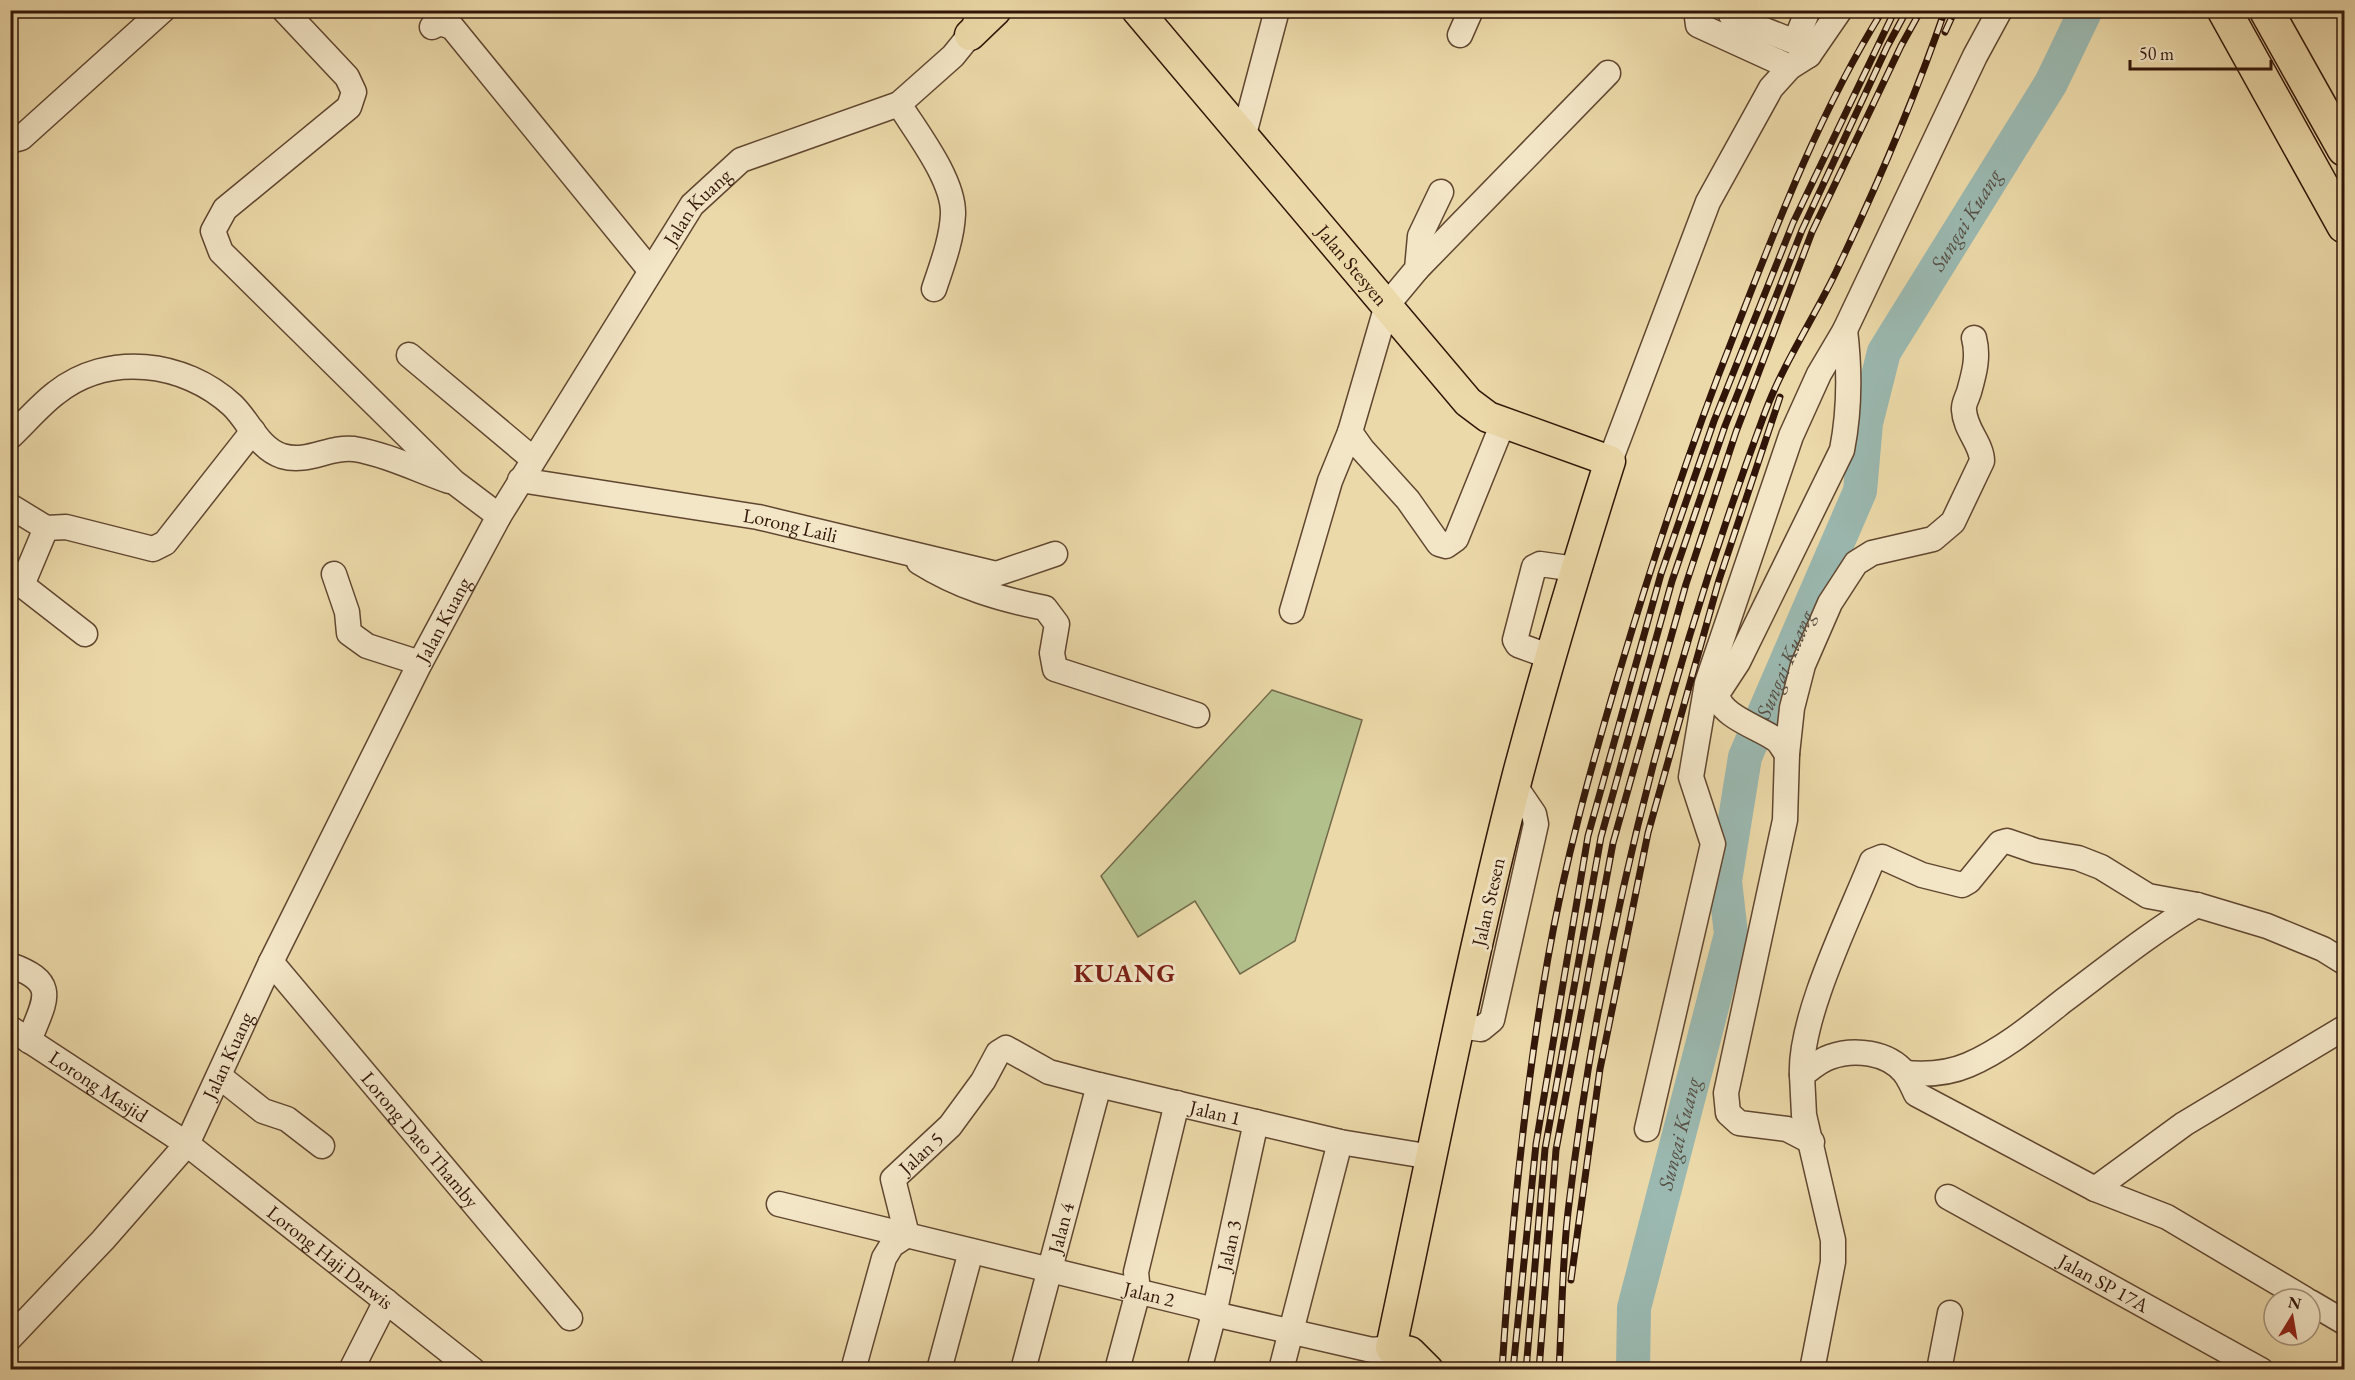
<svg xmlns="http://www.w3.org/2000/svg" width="2355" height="1380" font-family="'EB Garamond',serif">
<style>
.green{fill:#b2c08c;stroke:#726a4a;stroke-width:1.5}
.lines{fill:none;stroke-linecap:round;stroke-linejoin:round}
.river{stroke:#9bb9b1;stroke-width:34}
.minor-casing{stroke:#604630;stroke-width:27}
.major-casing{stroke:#311508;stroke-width:33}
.highway-casing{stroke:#311508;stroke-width:36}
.minor{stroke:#f3e6c7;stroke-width:24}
.major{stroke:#ecd9a9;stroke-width:30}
.highway{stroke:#ecd9a9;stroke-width:33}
.rail-casing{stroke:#311508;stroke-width:7}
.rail{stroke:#f3e6c7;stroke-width:4.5;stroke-dasharray:14;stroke-linecap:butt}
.labels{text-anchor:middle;stroke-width:6;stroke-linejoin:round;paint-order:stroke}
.street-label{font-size:20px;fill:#311508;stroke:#f3e6c7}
.water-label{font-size:21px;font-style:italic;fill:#564e43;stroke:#f3e6c7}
.district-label{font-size:26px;font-weight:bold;letter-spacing:1.5px;fill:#7a1f14;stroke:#f3e6c7}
</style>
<rect width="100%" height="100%" fill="#ecd9a9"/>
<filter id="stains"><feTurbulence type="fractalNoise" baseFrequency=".00333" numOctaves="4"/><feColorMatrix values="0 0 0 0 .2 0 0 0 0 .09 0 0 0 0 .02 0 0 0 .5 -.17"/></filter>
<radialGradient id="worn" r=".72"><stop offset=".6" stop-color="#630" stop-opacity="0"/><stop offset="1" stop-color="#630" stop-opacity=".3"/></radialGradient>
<!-- green -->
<path class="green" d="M1272,690L1362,720L1295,941L1240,974L1195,901L1138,937L1101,876Z"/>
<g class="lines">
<!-- river -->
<path class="river" id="s1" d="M1633,1370L1634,1308L1731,934L1725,881L1745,757L1860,491L1866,423L1884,352L2051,83L2086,10"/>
<!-- minor casing -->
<g class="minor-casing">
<g id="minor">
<path d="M284,10L347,77L354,92L349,107L225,209L213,231L221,252L454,482L499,516"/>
<path d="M1696,10L1698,25L1790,67"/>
<path d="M1729,10L1732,17L1795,42L1809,55"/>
<path d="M432,27L440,23L452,27L650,270"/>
<path d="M1460,35L1471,10"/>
<path d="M1795,42L1808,10"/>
<path d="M899,104C917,133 954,180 953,214C952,239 942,265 934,289"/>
<path d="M1243,138L1277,10"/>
<path d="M10,141L21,138L163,10"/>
<path d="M1441,192L1420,236L1417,269L1387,305L1350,432L1362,449L1408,500L1439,544L1446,546L1456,539L1503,423"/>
<path d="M1417,269L1608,73"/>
<path d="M409,355L533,459"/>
<path d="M10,437C25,423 40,405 56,393C108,352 184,361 232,405C249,421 258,448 282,456C308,464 329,446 354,449C385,454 418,470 449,481"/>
<path d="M1610,461L1708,202L1771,88L1790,67L1809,55L1840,10"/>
<path id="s2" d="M520,480L758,517L996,574L1055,554"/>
<path d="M10,506L46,528L66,527L153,549L165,543L253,431"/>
<path d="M46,528L22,585L85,634"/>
<path d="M919,562C959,587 999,599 1045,608L1057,624L1052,653L1055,669L1197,715"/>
<path d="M334,574L347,612L349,633L367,646L420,663"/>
<path d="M1292,611L1330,481L1350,432"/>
<path d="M1551,657L1518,645L1515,640L1534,567L1540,564L1576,569"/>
<path d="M1787,754C1783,749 1780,742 1775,739C1758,727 1720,716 1717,694L1738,662L1842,450C1850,409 1850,371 1845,330"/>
<path id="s3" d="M271,962L570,1318"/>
<path d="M10,965C61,983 44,1001 29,1041"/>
<path d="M1460,1026L1481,1029L1492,1020L1536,824L1534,814L1515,786"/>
<path id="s4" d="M10,1028L187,1144L473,1370"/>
<path d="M1905,1073C1927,1075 1947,1074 1968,1065C2003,1050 2033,1025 2063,1001C2107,968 2150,933 2197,905"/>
<path d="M1802,1075C1799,1018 1850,916 1872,861L1882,857L1922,875L1962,885L1969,881L2000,843L2007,841L2036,851L2078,858L2101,867L2148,896L2197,905L2267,926L2323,949L2344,962"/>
<path d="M219,1076L263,1111L287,1119L322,1146"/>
<path d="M1647,1129L1713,844L1691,777L1707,683L1791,436L1819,374L1845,330L1975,56L2000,10"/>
<path d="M1812,1142L1787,1129L1739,1123L1728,1113L1726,1093L1785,820L1787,754L1792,708L1803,665L1830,603L1856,563L1872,553L1933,539L1953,522L1982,461C1982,444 1965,430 1964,410C1963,405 1967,398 1969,392C1974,374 1979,357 1974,338"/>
<path d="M2095,1189L2184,1124L2344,1028"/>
<path id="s5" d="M1948,1197L2261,1370"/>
<path id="s6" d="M779,1204L1202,1307L1214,1314L1372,1350L1391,1348L1385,1370"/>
<path id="s7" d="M907,1235L893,1179L950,1126L983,1081L998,1053L1006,1048L1049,1072L1099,1085L1340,1142L1432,1157"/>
<path d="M2310,1302L2344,1322"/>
<path id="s8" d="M10,1338L103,1240L187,1144L271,962L420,663L499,516L692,205L741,160L899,104L953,56L970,35L977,19"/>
<path d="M351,1370L386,1301"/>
<path d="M853,1370L884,1258L892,1245L907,1235"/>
<path d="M939,1370L971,1251"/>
<path id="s9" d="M1023,1370L1099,1085"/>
<path d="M1117,1370L1138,1292L1136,1272L1177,1103"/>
<path id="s10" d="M1199,1370L1214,1314L1256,1122"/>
<path d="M1281,1370L1340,1142"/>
<path d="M1812,1370L1833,1262V1240L1804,1115L1802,1075C1810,1069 1820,1060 1830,1057C1854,1048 1888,1052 1905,1073C1909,1079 1913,1087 1916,1094L2095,1189L2167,1217L2305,1299"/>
<path d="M1939,1370L1950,1313"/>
</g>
</g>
<!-- major casing -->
<g class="major-casing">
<g id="major">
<path id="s11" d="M1137,10L1468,402L1488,417L1610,461C1577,565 1546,669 1518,774C1469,964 1432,1157 1391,1348L1410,1352L1428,1370"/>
<path d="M970,35L996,10"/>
</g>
</g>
<!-- highway casing -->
<g class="highway-casing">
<path id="highway" d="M2224,10L2344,226
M2266,10L2344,149"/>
</g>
<!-- minor -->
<use href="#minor" class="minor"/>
<!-- major -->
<use href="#major" class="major"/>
<!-- highway -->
<use href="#highway" class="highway"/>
<!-- rail casing -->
<g class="rail-casing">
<path id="rail" d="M1945,32L1955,10
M1571,1280L1600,1069L1648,833L1719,580L1780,397
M1502,1370C1511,1231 1524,1094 1548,958C1565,861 1591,767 1619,673C1653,559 1690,446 1734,335C1777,224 1820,111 1883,10
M1513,1370L1536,1144L1588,836L1661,574L1714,421L1793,223L1895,10
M1526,1370L1545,1149L1601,837L1672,581L1725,426L1802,230L1887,47L1907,10
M1539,1370L1556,1150L1613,843L1686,584L1736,432L1812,232L1901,46L1921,10
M1559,1370C1562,1317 1562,1264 1568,1212C1600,941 1669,671 1764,415C1782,366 1812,321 1835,274C1876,188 1914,101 1945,10"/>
</g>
<!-- rail -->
<use href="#rail" class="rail"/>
</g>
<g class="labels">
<!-- street labels -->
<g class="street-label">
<text dy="7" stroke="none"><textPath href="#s8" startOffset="1332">Jalan Kuang</textPath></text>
<text dy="7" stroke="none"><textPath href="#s11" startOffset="334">Jalan Stesyen</textPath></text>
<text dy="7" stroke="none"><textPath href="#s2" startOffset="274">Lorong Laili</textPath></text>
<text dy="7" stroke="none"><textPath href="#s8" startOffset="846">Jalan Kuang</textPath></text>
<text transform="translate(1488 902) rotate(-77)" y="7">Jalan Stesen</text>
<text dy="7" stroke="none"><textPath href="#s8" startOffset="360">Jalan Kuang</textPath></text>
<text dy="7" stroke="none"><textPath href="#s4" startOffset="106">Lorong Masjid</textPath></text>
<text dy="7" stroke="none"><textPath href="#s7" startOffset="453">Jalan 1</textPath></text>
<text dy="7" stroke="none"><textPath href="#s3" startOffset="232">Lorong Dato Thamby</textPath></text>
<text dy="7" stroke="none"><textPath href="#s7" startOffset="96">Jalan 5</textPath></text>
<text dy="7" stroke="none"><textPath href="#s9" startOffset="147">Jalan 4</textPath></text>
<text dy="7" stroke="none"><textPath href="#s10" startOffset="128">Jalan 3</textPath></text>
<text dy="7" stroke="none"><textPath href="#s4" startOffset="394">Lorong Haji Darwis</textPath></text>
<text dy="7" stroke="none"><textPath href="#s5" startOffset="178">Jalan SP 17A</textPath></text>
<text dy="7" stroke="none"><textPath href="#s6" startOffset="381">Jalan 2</textPath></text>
</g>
<!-- water labels -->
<g class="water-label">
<text dy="7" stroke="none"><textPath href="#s1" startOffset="1214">Sungai Kuang</textPath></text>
<text dy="7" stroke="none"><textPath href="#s1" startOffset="728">Sungai Kuang</textPath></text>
<text dy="7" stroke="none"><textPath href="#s1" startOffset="242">Sungai Kuang</textPath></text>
</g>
<!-- district labels -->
<g class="district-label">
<text x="1125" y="982">KUANG</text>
</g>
</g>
<!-- margin -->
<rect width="2355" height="1380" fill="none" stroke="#ecd9a9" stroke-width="36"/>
<rect x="12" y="12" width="2331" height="1356" fill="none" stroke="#311508" stroke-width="3"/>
<rect x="18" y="18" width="2319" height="1344" fill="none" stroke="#311508" stroke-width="1.5"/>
<!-- north arrow -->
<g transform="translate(2292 1317) rotate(11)"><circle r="28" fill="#f3e6c7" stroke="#a5927b" stroke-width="1.5"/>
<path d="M0-4.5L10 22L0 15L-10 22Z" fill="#8f2418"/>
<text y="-9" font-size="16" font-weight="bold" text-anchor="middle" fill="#311508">N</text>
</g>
<!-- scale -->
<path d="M2130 60v9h141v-9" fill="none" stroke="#311508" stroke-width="3"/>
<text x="2139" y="60" font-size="18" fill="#311508" stroke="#f3e6c7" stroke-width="4.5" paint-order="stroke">50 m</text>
<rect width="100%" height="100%" filter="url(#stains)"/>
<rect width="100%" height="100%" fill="url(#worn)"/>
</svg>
